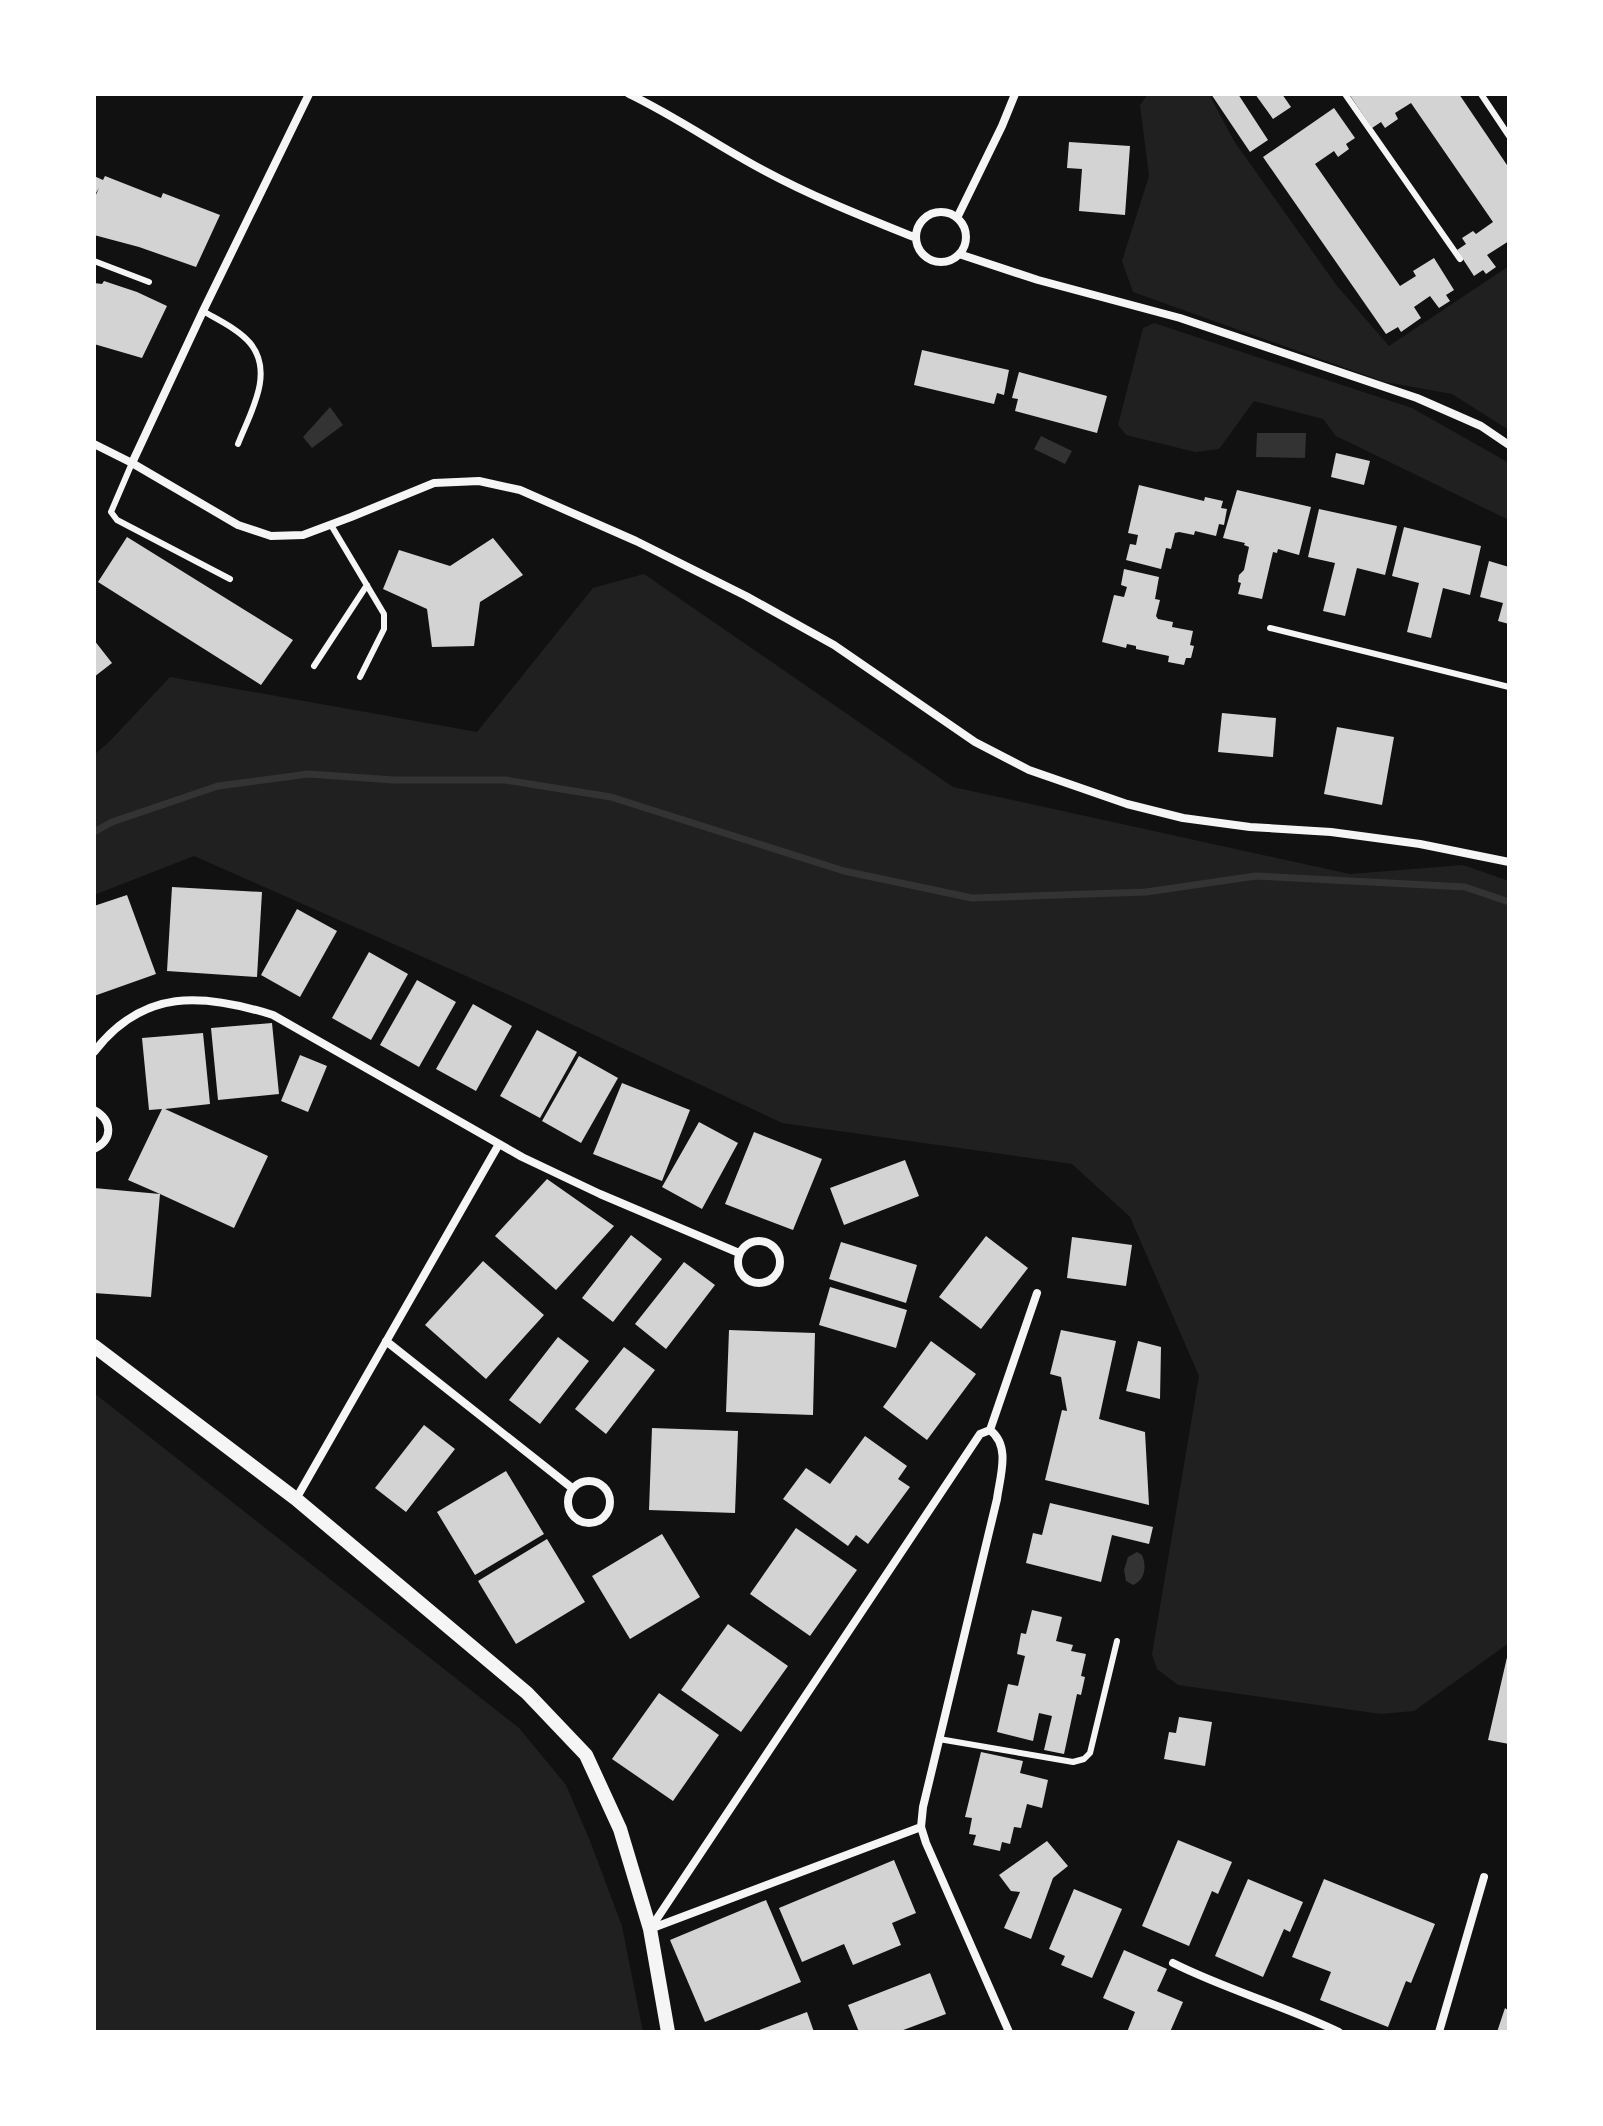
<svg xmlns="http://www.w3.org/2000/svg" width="1603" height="2126" font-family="Raleway,sans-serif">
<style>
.green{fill:#202020}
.water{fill:#333}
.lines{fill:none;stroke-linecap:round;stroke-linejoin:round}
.stream{stroke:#333;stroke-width:7}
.building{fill:#d3d3d3}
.service{stroke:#f5f5f5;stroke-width:6}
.minor{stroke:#f5f5f5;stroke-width:8}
.tertiary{stroke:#f5f5f5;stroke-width:14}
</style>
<rect width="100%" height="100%" fill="#111"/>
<!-- green -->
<path class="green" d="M1148,94H1209L1234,141L1337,286L1389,346L1509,266V430L1452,394L1385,382L1133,292L1122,261L1149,176L1140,105Z
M1154,323L1412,408L1509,463V520L1336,436L1323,419L1254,401L1219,449L1195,452L1126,435L1118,425L1143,328Z
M644,574L953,787L1350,874L1463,865L1509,881V1643L1414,1711L1381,1714L1178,1685L1157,1669L1152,1654L1199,1376L1130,1217L1072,1164L782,1123L509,995L194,856L94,895V755L110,741L170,677L477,732L593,588Z
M94,1393L519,1728L566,1785L590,1841L622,1926L643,2032H94Z"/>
<!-- water -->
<path class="water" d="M330,407L343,425L312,448L303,437Z
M1257,433H1306L1305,458L1256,457Z
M1041,436L1072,451L1065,464L1034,449Z
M1137,1552L1142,1555C1147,1567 1145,1580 1133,1585L1126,1581L1124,1570L1128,1557Z"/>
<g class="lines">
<!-- stream -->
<path class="stream" d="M94,832L112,822L218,786L308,774L394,780H505L611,797L844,871L972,898L1146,892L1256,876L1465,887L1509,902"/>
</g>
<!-- building -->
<path class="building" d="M1211,94H1238L1268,140L1250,152Z
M1255,94H1282L1291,107L1273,119Z
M1349,94H1459L1509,168V241L1487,255L1496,267L1486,274L1483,270L1474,276L1457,250L1466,244L1462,238L1473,231L1476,234L1493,222L1411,103L1395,113L1398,119L1385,128L1381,122L1372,128Z
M1334,108L1355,138L1346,144L1349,149L1338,157L1334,151L1315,164L1400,286L1416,276L1413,271L1434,258L1454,290L1446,295L1450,301L1439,308L1430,296L1414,307L1421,318L1401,332L1398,327L1386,334L1263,157Z
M1069,142L1130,146L1125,215L1079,211L1082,169L1067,168Z
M94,176L103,180L105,176L161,198L163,193L220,215L196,267L139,247L94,235V199L99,188L94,196Z
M104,281L137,292L167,306L142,358L94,344V283L102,284Z
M922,350L1009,370L1004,395L997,393L994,404L914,385Z
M1019,372L1107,396L1097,433L1015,411L1018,399L1012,398Z
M1336,453L1370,461L1364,485L1331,477Z
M1139,485L1204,501L1205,497L1223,501L1221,508L1227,509L1224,525L1219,524L1216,536L1195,531L1194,535L1179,532L1175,533L1171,549L1166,548L1161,569L1126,560L1130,544L1136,545L1138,535L1128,533Z
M1237,490L1311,507L1299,555L1278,549L1277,553L1273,552L1262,599L1238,594L1241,583L1238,582L1239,575L1244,570L1249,547L1244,545L1245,543L1223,538Z
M1319,509L1397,526L1385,575L1357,568L1345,616L1323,611L1335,563L1308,557Z
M1404,527L1481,546L1470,595L1443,588L1431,638L1407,632L1419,583L1392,576Z
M127,537L293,640L261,685L98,582Z
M493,538L523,575L480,602L474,646L432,647L427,609L383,589L399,550L450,566Z
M1489,561L1509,567V624L1498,621L1503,603L1480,597Z
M1124,569L1159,577L1155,599L1160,600L1156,616L1158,619L1173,622L1172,627L1193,631L1190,645L1194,646L1191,658H1186L1184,665L1168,662L1169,656L1136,649V646L1127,644L1126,648L1102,642L1114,595L1124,597L1127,587L1121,585Z
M94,640L112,663L94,677Z
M1222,713L1276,718L1273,757L1218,752Z
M1337,727L1394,737L1382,805L1324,794Z
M172,887L262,892L257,977L167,971Z
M127,895L156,974L94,996V906Z
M297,909L337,931L300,997L261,975Z
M369,952L408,974L371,1040L332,1018Z
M417,980L456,1002L419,1067L380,1045Z
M473,1004L512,1026L476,1091L436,1069Z
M272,1023L279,1094L218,1100L211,1028Z
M537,1030L577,1052L540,1118L500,1096Z
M203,1033L210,1104L165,1109L268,1156L234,1228L160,1194L151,1297L94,1293V1188L160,1194L128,1180L162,1109L149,1110L142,1038Z
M300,1055L327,1066L308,1112L281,1101Z
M579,1056L618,1078L581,1143L542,1121Z
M622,1083L690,1110L662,1181L593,1154Z
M699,1122L738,1143L702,1209L662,1187Z
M754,1132L822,1159L793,1230L725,1204Z
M905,1160L919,1196L844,1225L830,1188Z
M547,1179L614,1226L556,1290L495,1236Z
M631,1235L662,1259L613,1322L582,1298Z
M986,1236L1028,1268L981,1329L939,1297Z
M1072,1237L1132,1245L1126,1286L1067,1278Z
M841,1242L917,1265L906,1303L829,1279Z
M483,1261L544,1315L486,1379L425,1325Z
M684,1262L715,1285L666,1349L635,1324Z
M830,1287L907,1310L896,1348L819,1325Z
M729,1330L815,1333L813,1415L726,1412Z
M1061,1330L1116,1341L1099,1419L1145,1432L1149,1505L1045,1480L1062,1410L1067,1411L1061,1377L1050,1374Z
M558,1337L589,1361L540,1424L509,1400Z
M931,1341L976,1374L927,1440L883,1407Z
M1138,1341L1161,1347L1160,1399L1126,1391Z
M624,1347L655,1370L606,1434L575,1409Z
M424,1425L455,1449L406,1512L375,1488Z
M652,1428L738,1431L735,1513L649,1510Z
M865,1436L907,1466L898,1479L910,1487L868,1544L856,1535L848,1546L783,1499L806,1468L830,1484Z
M506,1471L544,1534L475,1575L437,1512Z
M1050,1503L1153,1527L1149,1544L1112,1535L1101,1582L1026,1563L1033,1533L1042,1535Z
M796,1528L857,1570L810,1636L750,1594Z
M662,1534L700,1597L630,1639L592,1576Z
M547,1539L585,1602L516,1644L478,1581Z
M1032,1610L1062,1617L1056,1641L1073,1645L1071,1651L1086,1654L1081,1676L1085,1677L1081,1695L1077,1694L1064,1754L1044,1750L1052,1716L1039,1713L1033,1741L997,1732L1008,1684L1018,1686L1025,1656L1017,1654L1021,1633L1026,1634Z
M728,1624L788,1666L741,1732L681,1690Z
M1508,1653H1509V1744L1488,1740Z
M659,1693L719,1735L673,1801L612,1759Z
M1179,1717L1212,1722L1205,1766L1164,1759L1169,1732L1176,1733Z
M981,1752L1023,1761L1020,1773L1048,1780L1042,1808L1027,1804L1021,1828L1014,1827L1010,1844L1002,1842L1000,1851L973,1845L976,1835L969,1834L972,1818L965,1817Z
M1178,1840L1232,1862L1218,1894L1212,1891L1189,1946L1142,1926Z
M1047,1841L1068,1866L1053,1878L1031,1939L1004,1928L1020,1892L1011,1891L999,1875Z
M894,1860L916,1913L892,1923L901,1945L853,1965L844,1944L802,1962L779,1908Z
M1248,1879L1303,1902L1290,1932L1284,1929L1263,1977L1215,1956Z
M1324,1879L1435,1924L1411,1983L1406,1981L1388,2027L1320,2000L1331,1972L1292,1957Z
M1074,1889L1122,1909L1092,1978L1061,1965L1065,1956L1049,1949Z
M766,1900L801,1982L705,2022L670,1940Z
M1124,1950L1167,1969L1157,1991L1183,2002L1170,2032H1127L1135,2012L1103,1998Z
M930,1973L946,2014L898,2032H859L848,2005Z
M1505,2008L1509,2011V2032H1497Z
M807,2012L814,2032H754Z"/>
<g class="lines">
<!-- service -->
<path class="service" d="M1345,94L1460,259
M1481,94L1509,136
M94,261L149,282
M203,311C218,320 238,329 250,343C275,373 250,413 238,444
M132,463L111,512L117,520L230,579
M331,525L384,614V629L360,677
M1270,628L1509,687
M314,666L367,585
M939,1739L1073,1762L1084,1759L1090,1753L1117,1641"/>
<!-- minor -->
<path class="minor" d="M629,94C675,116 718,146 763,170C813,197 864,217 916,238
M916 237a25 25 0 1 1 50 0a25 25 0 1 1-50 0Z
M957,218L1002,126L1015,94
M959,254L1038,280L1180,318L1417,398L1481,426L1509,445
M94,444L132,463L238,525L271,536L303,535L351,517L434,483L479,481L520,490L636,541L746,596L834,645L975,742L1029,770L1127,804L1183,818L1250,827L1331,832L1420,844L1509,862
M132,463L203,311L309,94
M94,1052C143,988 203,993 273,1015L522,1157L600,1194L739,1253
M94,1110C112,1120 114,1139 94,1149
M738 1262a21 21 0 1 1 42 0a21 21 0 1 1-42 0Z
M386,1341L572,1488
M990,1430C1011,1446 1000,1476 997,1499L923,1807L921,1827L926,1843L1009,2032
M568 1502a21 21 0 1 1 42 0a21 21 0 1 1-42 0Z
M296,1499L499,1144
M650,1929L980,1434L990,1430L1037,1293
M650,1929L921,1827
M1173,1963C1227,1990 1285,2006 1339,2032
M1439,2032L1484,1877"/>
<!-- tertiary -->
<path class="tertiary" d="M94,1346L296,1499L527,1693L586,1755L620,1829L650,1929L668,2032"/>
</g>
<!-- border -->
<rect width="1603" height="2126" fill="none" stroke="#ffffff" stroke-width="192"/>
</svg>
